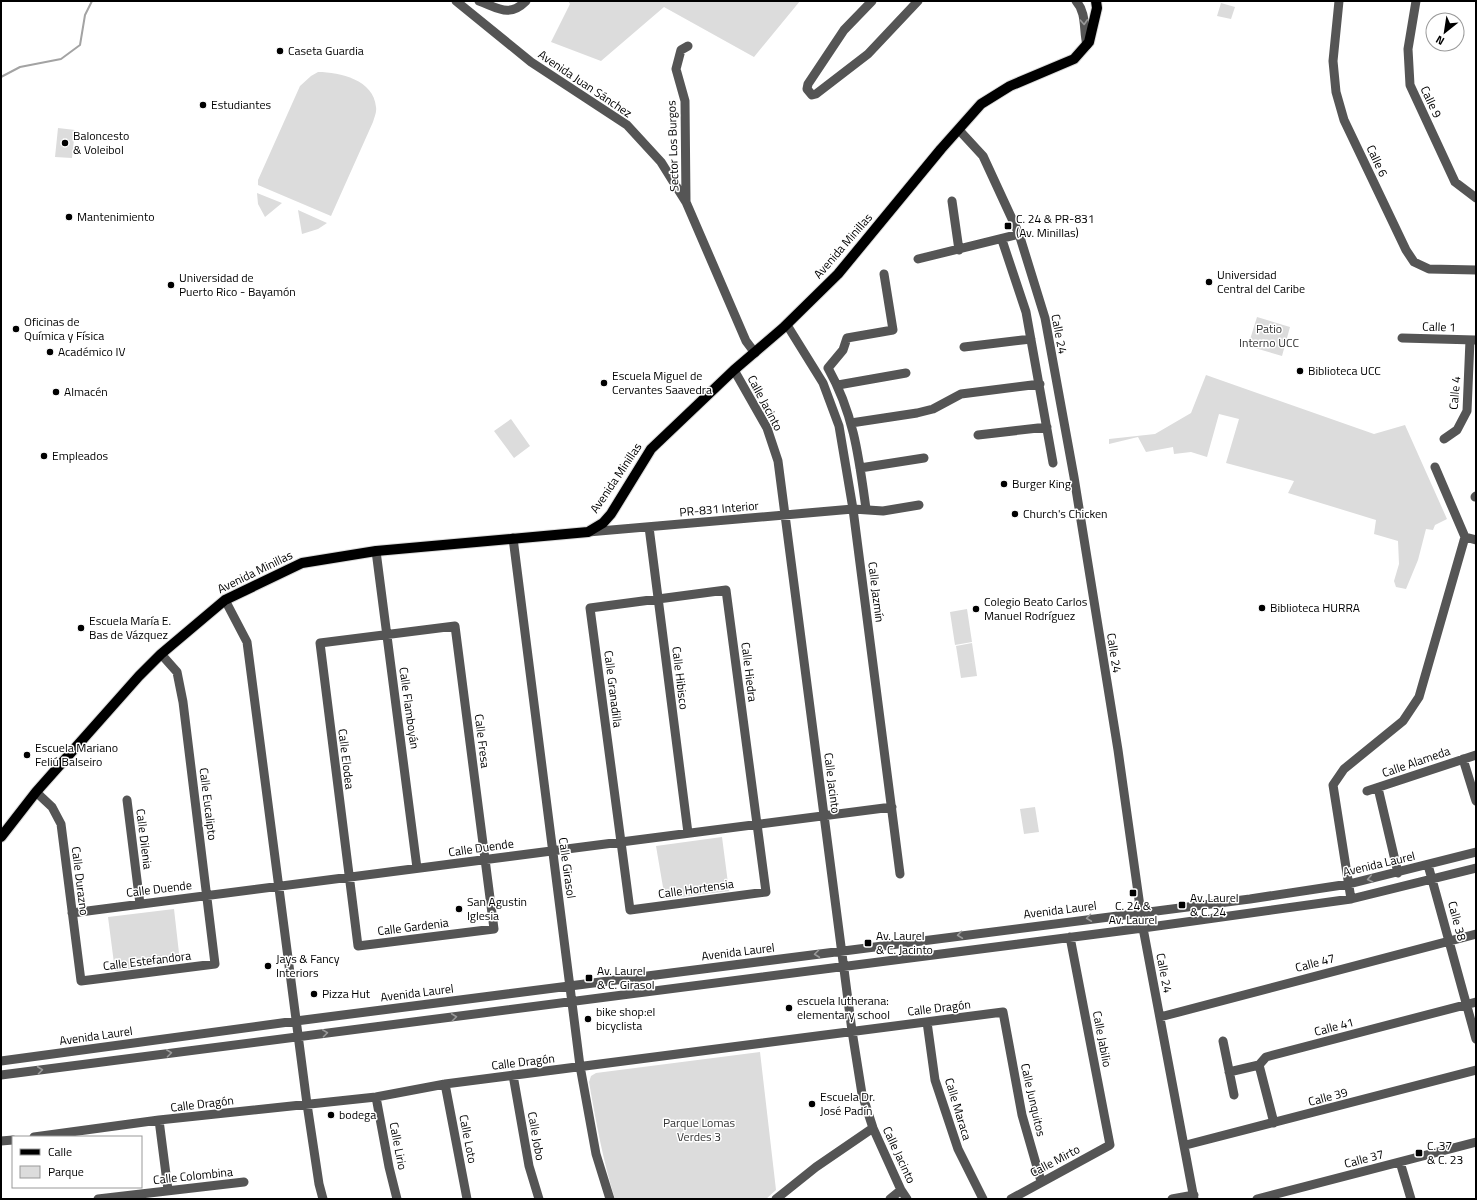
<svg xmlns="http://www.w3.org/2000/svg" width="1477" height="1200" font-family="'Titillium Web',sans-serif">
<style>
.green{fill:#dcdcdc}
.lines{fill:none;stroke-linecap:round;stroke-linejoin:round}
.stream{stroke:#a3a3a3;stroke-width:2}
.major-casing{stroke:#dbdbdb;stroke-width:12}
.minor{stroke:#555;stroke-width:9}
.major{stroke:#000;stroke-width:10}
.oneway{stroke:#999}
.poi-dot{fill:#000;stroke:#fff;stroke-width:1.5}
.labels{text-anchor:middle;stroke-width:3;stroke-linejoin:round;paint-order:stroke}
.poi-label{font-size:12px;fill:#000;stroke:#fff;text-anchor:start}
.street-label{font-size:12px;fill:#000;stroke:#fff}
.park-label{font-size:12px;fill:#333;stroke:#fff}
</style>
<rect width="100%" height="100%" fill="#fff"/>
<!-- green -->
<path class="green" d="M568,1H800L754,57L664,7L601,61L551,42L570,4Z
M1221,3L1235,7L1231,19L1217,16Z
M318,72C340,72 374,80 376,107C377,112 374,118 373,122L331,216L258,185V180L300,86L311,76Z
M58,128L75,130L72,158L55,157Z
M257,193L282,203L265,217L258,204Z
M298,210L327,223L318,229L302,234Z
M1257,317L1290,327L1282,356L1248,346Z
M1206,375L1374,434L1405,425L1447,519L1435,525L1433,530L1426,529L1418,560L1406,589L1396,587L1394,581L1399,564L1398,541L1374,534L1376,520L1288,493L1294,481L1226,463L1239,419L1219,414L1207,457L1191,452L1174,454L1173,447L1146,452L1138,437L1109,444V439L1155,434L1191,413Z
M511,419L530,446L514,458L494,431Z
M967,609L972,642L955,645L950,612Z
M972,643L977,676L961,678L956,646Z
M1035,807L1039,832L1024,834L1020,809Z
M722,837L729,891L665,899L656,846Z
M174,909L180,962L115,971L108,917Z
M760,1052L776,1190L766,1199H615C603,1161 596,1122 589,1082L591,1076L596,1073Z"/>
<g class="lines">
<!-- stream -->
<path class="stream" d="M1,77L20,67L61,59L80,45L85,15L92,1"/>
<!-- major casing -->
<g class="major-casing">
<path id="major" d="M1,837L36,792L139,676L161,654L225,600L302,563L376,551L588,532L603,523L611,514L651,449L734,370L783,328L838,274L941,149L981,104L1010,86L1074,59L1089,42L1097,8L1096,1"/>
</g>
<!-- minor -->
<path class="minor" d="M456,1L531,62L627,125L661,162L686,202L746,341L755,353
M479,1C498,8 509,18 526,1
M872,1L844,30L808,84L807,89L812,95L816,94L868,54L918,1
M1076,1C1087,13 1083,30 1087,45
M1339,1L1333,61L1336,92L1344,120L1406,250L1414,262L1429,269L1476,270
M1416,1L1408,49L1410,85L1455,182L1476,198
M959,130L983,156L1019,234L1045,318L1074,477L1118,750L1143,928L1194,1199
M686,201L685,101L676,69L681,50L688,46
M952,201L959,250
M1002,240L1026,312L1053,463
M918,259L1019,234
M787,325L823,383L839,426L853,509L900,874
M1402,338L1475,340
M964,347L1031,339
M734,370L767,428L778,461L852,1031L862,1094L873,1128L901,1190L907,1199
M838,385L906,373
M851,423L917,413L933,409L961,394L1040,384
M978,435L1047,427
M1444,439L1457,430L1467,411L1470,340
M1435,467L1465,537L1476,540
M860,468L924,458
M1475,497L1476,496
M866,509C859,458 854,414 828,368L843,350L847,338L893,330L884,274
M649,527L688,833
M588,532L853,509L883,511L919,505
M513,538L580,1066L596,1154L610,1199
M376,551L417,868
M726,590L766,892L630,910L590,608Z
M225,600L247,642L307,1104L319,1184L323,1199
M455,626L494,929L358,946L320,643Z
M1463,759L1476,801
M1378,788L1398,873
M1367,791L1476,755
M36,792L52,807L61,824L81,981L215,964L183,702L177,672L161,654
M127,800L140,904
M1428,865L1476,1039
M1351,899L1333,785L1344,769L1403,721L1419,697L1465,537
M72,913L892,807
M1160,1017L1476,934
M927,1022L935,1080L958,1149L983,1199
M1223,1041L1234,1095
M1,1061L296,1021L1250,899L1349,884L1476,852
M1229,1072L1259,1065
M1,1075L1143,928L1351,899L1476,868
M513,1075L529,1166L539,1199
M445,1084L467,1199
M376,1097L389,1167L397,1199
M159,1120L168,1190
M1274,1123L1259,1065L1266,1057L1476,1002
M34,1137L159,1120L376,1097L445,1084L1003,1012L1022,1115L1041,1181
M1,1141L13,1140
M1186,1145L1476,1070
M1400,1162L1411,1199
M98,1199L244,1182
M776,1199L816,1167L873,1128
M890,1199L901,1190
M1011,1199L1110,1145L1070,937
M1172,1199L1194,1195
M1257,1199L1476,1142"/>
<!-- major -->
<use href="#major" class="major"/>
</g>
<!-- one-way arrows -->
<defs><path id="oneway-chevron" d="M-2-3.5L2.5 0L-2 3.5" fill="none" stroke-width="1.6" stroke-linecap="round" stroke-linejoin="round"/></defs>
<g class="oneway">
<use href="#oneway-chevron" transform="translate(1084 22) rotate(87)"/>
<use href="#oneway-chevron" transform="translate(1370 879) rotate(167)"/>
<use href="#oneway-chevron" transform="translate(1089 918) rotate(173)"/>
<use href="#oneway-chevron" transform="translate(960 935) rotate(173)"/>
<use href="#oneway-chevron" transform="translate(817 954) rotate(173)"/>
<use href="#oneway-chevron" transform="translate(454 1017) rotate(-7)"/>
<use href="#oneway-chevron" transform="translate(325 1033) rotate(-7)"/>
<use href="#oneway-chevron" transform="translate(169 1053) rotate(-7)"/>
<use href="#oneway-chevron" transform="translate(40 1070) rotate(-7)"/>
</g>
<!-- markers -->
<g class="poi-dot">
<circle cx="280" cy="51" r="4"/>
<circle cx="203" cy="105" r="4"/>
<circle cx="65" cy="143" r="4"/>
<circle cx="69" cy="217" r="4"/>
<rect x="1004" y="222" width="8" height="8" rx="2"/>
<circle cx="1209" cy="282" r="4"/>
<circle cx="171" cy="285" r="4"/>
<circle cx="16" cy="329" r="4"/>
<circle cx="50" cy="352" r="4"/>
<circle cx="1300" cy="371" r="4"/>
<circle cx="604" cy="383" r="4"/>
<circle cx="56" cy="392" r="4"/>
<circle cx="44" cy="456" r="4"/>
<circle cx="1004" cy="484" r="4"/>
<circle cx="1015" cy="514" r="4"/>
<circle cx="1262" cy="608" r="4"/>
<circle cx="976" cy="609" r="4"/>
<circle cx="81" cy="628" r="4"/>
<circle cx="27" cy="755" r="4"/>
<rect x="1129" y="889" width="8" height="8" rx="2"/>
<rect x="1178" y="901" width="8" height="8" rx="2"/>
<circle cx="459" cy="909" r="4"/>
<rect x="864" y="939" width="8" height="8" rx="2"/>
<circle cx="268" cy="966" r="4"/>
<rect x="585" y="974" width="8" height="8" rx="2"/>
<circle cx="314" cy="994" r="4"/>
<circle cx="789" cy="1008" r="4"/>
<circle cx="588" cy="1019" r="4"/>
<circle cx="812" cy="1104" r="4"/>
<circle cx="331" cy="1115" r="4"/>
<rect x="1415" y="1149" width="8" height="8" rx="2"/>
</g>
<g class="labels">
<!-- poi labels -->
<g class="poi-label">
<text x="288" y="55">Caseta Guardia</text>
<text x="211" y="109">Estudiantes</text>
<text x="73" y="140">Baloncesto<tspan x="73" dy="14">&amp; Voleibol</tspan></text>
<text x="77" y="221">Mantenimiento</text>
<text x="1016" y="223">C. 24 &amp; PR-831<tspan x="1016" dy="14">(Av. Minillas)</tspan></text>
<text x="1217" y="279">Universidad<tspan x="1217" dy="14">Central del Caribe</tspan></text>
<text x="179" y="282">Universidad de<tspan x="179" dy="14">Puerto Rico - Bayamón</tspan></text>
<text x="24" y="326">Oficinas de<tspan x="24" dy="14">Química y Física</tspan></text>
<text x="58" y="356">Académico IV</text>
<text x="1308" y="375">Biblioteca UCC</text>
<text x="612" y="380">Escuela Miguel de<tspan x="612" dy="14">Cervantes Saavedra</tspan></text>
<text x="64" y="396">Almacén</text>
<text x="52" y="460">Empleados</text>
<text x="1012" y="488">Burger King</text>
<text x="1023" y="518">Church's Chicken</text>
<text x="984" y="606">Colegio Beato Carlos<tspan x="984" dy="14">Manuel Rodríguez</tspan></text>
<text x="1270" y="612">Biblioteca HURRA</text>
<text x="89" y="625">Escuela María E.<tspan x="89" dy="14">Bas de Vázquez</tspan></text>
<text x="35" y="752">Escuela Mariano<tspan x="35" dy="14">Feliú Balseiro</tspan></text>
<text x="1190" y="902">Av. Laurel<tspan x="1190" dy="14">&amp; C. 24</tspan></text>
<text x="467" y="906">San Agustin<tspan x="467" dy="14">Iglesia</tspan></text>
<text x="1133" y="910" text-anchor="middle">C. 24 &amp;<tspan x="1133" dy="14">Av. Laurel</tspan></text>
<text x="876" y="940">Av. Laurel<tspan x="876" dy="14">&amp; C. Jacinto</tspan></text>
<text x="276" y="963">Jays &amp; Fancy<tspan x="276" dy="14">Interiors</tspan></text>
<text x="597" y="975">Av. Laurel<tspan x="597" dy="14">&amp; C. Girasol</tspan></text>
<text x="322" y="998">Pizza Hut</text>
<text x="797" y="1005">escuela lutherana:<tspan x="797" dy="14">elementary school</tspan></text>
<text x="596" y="1016">bike shop:el<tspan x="596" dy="14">bicyclista</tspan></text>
<text x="820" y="1101">Escuela Dr.<tspan x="820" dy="14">José Padín</tspan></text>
<text x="339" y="1119">bodega</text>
<text x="1427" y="1150">C. 37<tspan x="1427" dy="14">&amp; C. 23</tspan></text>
</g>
<!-- street labels -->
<g class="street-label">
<text transform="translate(585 84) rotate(34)" y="4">Avenida Juan Sánchez</text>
<text transform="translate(1431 102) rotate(65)" y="4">Calle 9</text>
<text transform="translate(673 146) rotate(-92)" y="4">Sector Los Burgos</text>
<text transform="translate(1377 161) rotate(65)" y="4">Calle 6</text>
<text transform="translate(843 246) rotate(-49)" y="4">Avenida Minillas</text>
<text transform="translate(1439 327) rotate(2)" y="4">Calle 1</text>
<text transform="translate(1059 334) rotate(79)" y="4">Calle 24</text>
<text transform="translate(1455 393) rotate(-85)" y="4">Calle 4</text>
<text transform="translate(765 403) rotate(62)" y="4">Calle Jacinto</text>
<text transform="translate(616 478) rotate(-56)" y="4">Avenida Minillas</text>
<text transform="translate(719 509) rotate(-5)" y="4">PR-831 Interior</text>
<text transform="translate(255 572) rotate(-26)" y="4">Avenida Minillas</text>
<text transform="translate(876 592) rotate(83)" y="4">Calle Jazmín</text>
<text transform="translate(1114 653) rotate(81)" y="4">Calle 24</text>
<text transform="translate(749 672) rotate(83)" y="4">Calle Hiedra</text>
<text transform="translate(680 678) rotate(83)" y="4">Calle Hibisco</text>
<text transform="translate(613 689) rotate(83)" y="4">Calle Granadilla</text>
<text transform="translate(409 708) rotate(82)" y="4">Calle Flamboyán</text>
<text transform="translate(482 741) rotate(83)" y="4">Calle Fresa</text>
<text transform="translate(346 759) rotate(83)" y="4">Calle Elodea</text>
<text transform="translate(1416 762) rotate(-19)" y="4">Calle Alameda</text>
<text transform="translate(832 783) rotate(83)" y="4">Calle Jacinto</text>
<text transform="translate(208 804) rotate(83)" y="4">Calle Eucalipto</text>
<text transform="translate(144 839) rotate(83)" y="4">Calle Dilenia</text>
<text transform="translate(481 848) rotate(-8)" y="4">Calle Duende</text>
<text transform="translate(1379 864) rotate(-13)" y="4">Avenida Laurel</text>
<text transform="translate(567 868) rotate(82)" y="4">Calle Girasol</text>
<text transform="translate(80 881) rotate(83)" y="4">Calle Durazno</text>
<text transform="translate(159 889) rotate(-7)" y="4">Calle Duende</text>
<text transform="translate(696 889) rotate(-8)" y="4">Calle Hortensia</text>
<text transform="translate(1060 910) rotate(-7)" y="4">Avenida Laurel</text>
<text transform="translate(1457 921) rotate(75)" y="4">Calle 38</text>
<text transform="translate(413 927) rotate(-7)" y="4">Calle Gardenia</text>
<text transform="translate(738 952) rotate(-7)" y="4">Avenida Laurel</text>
<text transform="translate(147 961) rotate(-7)" y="4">Calle Estefandora</text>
<text transform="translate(1315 963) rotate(-15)" y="4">Calle 47</text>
<text transform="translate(1164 973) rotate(79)" y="4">Calle 24</text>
<text transform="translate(417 993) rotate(-7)" y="4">Avenida Laurel</text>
<text transform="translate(939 1008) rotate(-7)" y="4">Calle Dragón</text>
<text transform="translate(1334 1027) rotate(-15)" y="4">Calle 41</text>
<text transform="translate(96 1036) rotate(-8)" y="4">Avenida Laurel</text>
<text transform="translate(1102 1039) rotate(79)" y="4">Calle Jabilio</text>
<text transform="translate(523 1062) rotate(-7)" y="4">Calle Dragón</text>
<text transform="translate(1328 1097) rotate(-15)" y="4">Calle 39</text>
<text transform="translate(1033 1100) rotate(77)" y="4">Calle Junquitos</text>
<text transform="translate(202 1104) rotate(-7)" y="4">Calle Dragón</text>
<text transform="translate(958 1109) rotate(73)" y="4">Calle Maraca</text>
<text transform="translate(536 1136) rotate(80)" y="4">Calle Jobo</text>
<text transform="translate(468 1139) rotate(79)" y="4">Calle Loto</text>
<text transform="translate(398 1146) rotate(79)" y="4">Calle Lirio</text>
<text transform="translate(899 1155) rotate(65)" y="4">Calle Jacinto</text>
<text transform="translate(1364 1159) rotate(-15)" y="4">Calle 37</text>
<text transform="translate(1055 1161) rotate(-28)" y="4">Calle Mirto</text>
<text transform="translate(193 1176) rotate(-6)" y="4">Calle Colombina</text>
</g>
<!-- park labels -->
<g class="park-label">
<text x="1269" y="333">Patio<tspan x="1269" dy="14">Interno UCC</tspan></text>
<text x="699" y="1127">Parque Lomas<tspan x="699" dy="14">Verdes 3</tspan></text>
</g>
</g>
<!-- border -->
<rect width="1477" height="1200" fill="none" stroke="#000000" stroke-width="4"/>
<!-- legend -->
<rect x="12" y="1136" width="130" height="52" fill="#ffffff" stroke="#999999"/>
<rect x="20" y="1149" width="20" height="6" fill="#000000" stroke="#999999"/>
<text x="48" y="1156" font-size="12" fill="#000000">Calle</text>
<rect x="20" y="1166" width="20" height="12" fill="#dcdcdc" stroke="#999999"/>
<text x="48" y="1176" font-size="12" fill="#000000">Parque</text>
<!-- north arrow -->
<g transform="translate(1445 32) rotate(210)"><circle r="19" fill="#ffffff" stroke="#999999"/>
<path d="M0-3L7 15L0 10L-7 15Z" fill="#000000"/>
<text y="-6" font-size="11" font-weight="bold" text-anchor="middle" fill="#000000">N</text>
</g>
</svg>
